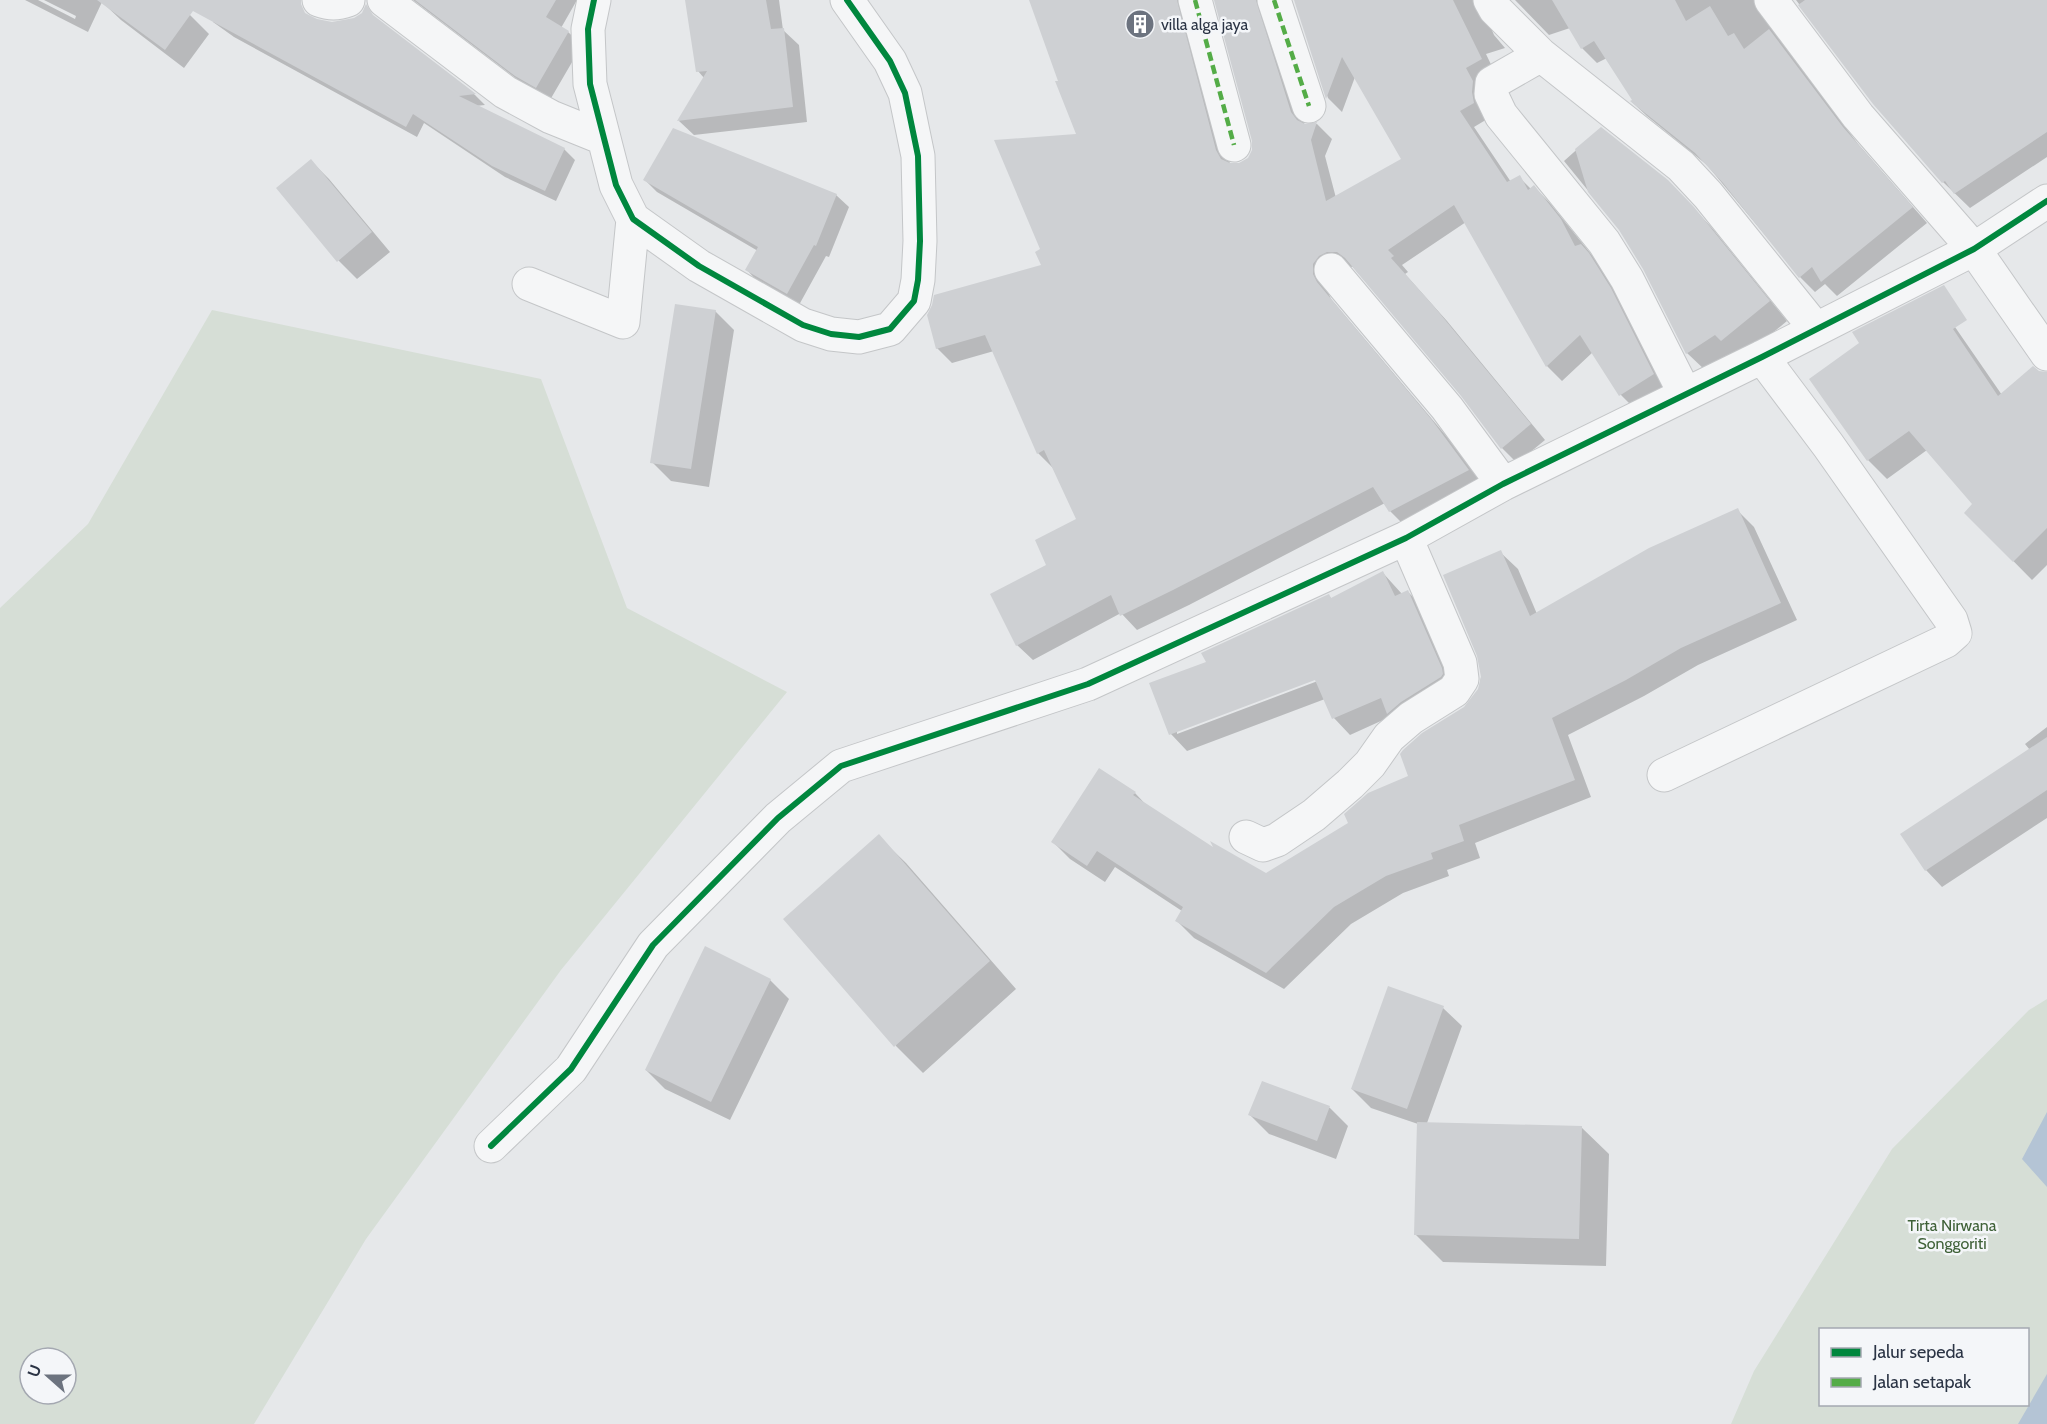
<svg xmlns="http://www.w3.org/2000/svg" width="2047" height="1424" font-family="Cabin,sans-serif">
<style>
.green{fill:#d6ded6;fill-rule:evenodd}
.water{fill:#b4c4d5}
.shadow{fill:#0003;fill-rule:evenodd}
.building{fill:#ced0d3}
.lines{fill:none;stroke-linecap:round;stroke-linejoin:round}
.minor-casing{stroke:#c4c6c8;stroke-width:35}
.minor{stroke:#f5f6f7;stroke-width:33}
.quiet{stroke:#54ac47;stroke-width:4.5;stroke-dasharray:9 4.5;stroke-linecap:butt}
.cycleway-casing{stroke:#f4f6f9;stroke-width:10}
.cycleway{stroke:#00873e;stroke-width:6}
.labels{text-anchor:middle;stroke-width:5;stroke-linejoin:round;paint-order:stroke}
.poi-label{font-size:16px;fill:#2b3445;stroke:#f4f6f9;text-anchor:start}
.park-label{font-size:16px;fill:#3f6138;stroke:#f4f6f9}
</style>
<rect width="100%" height="100%" fill="#e6e8ea"/>
<!-- green -->
<path class="green" d="M212,310L541,379L627,608L787,692L561,970L366,1239L254,1424H0V608L88,524ZM30,1358H66V1394H30Z
M2047,999V1424H1731L1754,1371L1892,1149L2029,1010ZM1820,1330H2028V1404H1820Z"/>
<!-- water -->
<path class="water" d="M2047,1112V1187L2022,1159Z
M2047,1374V1424H2018Z"/>
<!-- shadow -->
<path class="shadow" d="M25,0H38L75,19L76,16L44,0H170L190,15L209,34L184,68L121,20L102,2L88,32Z
M211,0H289L340,54L374,18L475,95L485,105L475,106L564,149L575,160L556,201L505,177L424,123L417,137L234,37L213,22Z
M413,0H577L561,28L568,32L582,45L550,100L530,89Z
M686,0H779L783,30L799,45L807,122L694,135L679,121L704,78L698,71Z
M1031,0H1200L1192,21L1230,164L1239,165L1248,160L1253,151L1254,140L1216,0H1279L1271,22L1305,126L1317,124L1332,139L1325,156L1336,198L1403,160L1355,77L1342,112L1328,98L1295,0H1495L1486,16L1494,35L1505,48L1486,54L1496,75L1489,118L1474,127L1511,182L1519,177L1531,189L1534,187L1549,202L1604,270L1668,390L1636,410L1621,395L1593,352L1562,381L1547,366L1466,222L1402,265L1408,272L1405,274L1447,321L1545,440L1517,463L1502,448L1463,395L1353,267L1343,266L1327,290L1331,299L1447,437L1483,485L1405,526L1390,511L1385,503L1189,605L1137,630L1121,613L1033,660L1017,645L992,594L1048,565L1078,520L1053,468L1038,453L994,351L952,363L937,348L1043,266L1042,250L1078,135Z
M1515,0H1775L1767,19L1771,28L1858,144L1927,223L1837,296L1825,284L1815,292L1800,277L1707,165L1647,116L1632,102L1634,100L1607,58L1597,63L1582,48L1570,28L1549,35Z
M1796,0H2047V157L1970,208L1943,182L1874,103Z
M1601,128L1687,201L1712,228L1787,321L1741,359L1706,371L1687,353L1645,270L1621,231L1564,161Z
M311,161L329,179L390,252L357,279L339,261L278,188Z
M645,180L836,195L849,207L829,257L826,256L799,305L759,283L747,270L758,251L657,192Z
M715,311L734,330L709,487L671,481L652,462Z
M1955,327L2002,395L2039,373L2047,374V565L2032,580L1966,513L1974,504L1927,450L1887,479L1868,460L1811,380Z
M1737,510L1754,527L1797,620L1698,665L1644,696L1568,735L1591,797L1475,843L1480,858L1447,870L1449,876L1403,893L1351,924L1284,989L1194,938L1177,921L1182,911L1115,867L1105,882L1070,859L1053,842L1135,793L1149,808L1216,851L1266,875L1350,824L1410,777L1479,690L1500,552L1518,569L1537,614Z
M1383,573L1402,594L1408,592L1425,609L1458,686L1350,735L1334,718L1325,699L1187,751L1171,734L1208,663L1329,596L1332,599ZM1322,676L1323,679L1177,734V730Z
M2047,727V818L1942,887L1926,870L2030,750L2025,744Z
M878,836L906,863L1016,989L923,1073L896,1046Z
M770,980L789,999L730,1120L665,1089L646,1070Z
M1443,1008L1462,1026L1427,1123L1581,1127L1609,1154L1606,1266L1443,1262L1415,1234L1418,1124L1371,1108L1352,1089Z
M1263,1083L1330,1108L1348,1126L1336,1159L1269,1134L1250,1115Z"/>
<!-- building -->
<path class="building" d="M97,0H301V4L305,13L317,19L332,22L354,18L362,13L366,4L373,15L476,94L459,96L565,148L545,191L492,166L413,114L406,127L193,11L165,50Z
M415,0H556L546,17L569,31L536,88L515,76Z
M685,0H766L771,29L784,28L793,107L677,121L707,71L696,72Z
M1029,0H1177L1216,150L1221,159L1230,163H1239L1248,158L1252,150V141L1214,0H1256L1291,112L1297,120L1305,124L1317,122L1311,140L1326,201L1401,159L1342,57L1326,99L1294,0H1453L1482,59L1466,68L1473,81L1472,92L1474,103L1460,111L1507,182L1520,175L1528,190L1534,185L1561,219L1575,246L1581,244L1589,253L1611,288L1654,374L1619,396L1580,335L1546,367L1454,205L1388,250L1394,256L1391,258L1432,304L1531,424L1501,449L1461,396L1345,258L1337,252H1327L1319,256L1313,264V274L1317,282L1432,420L1469,470L1389,512L1373,487L1173,590L1120,616L1111,595L1016,646L990,594L1046,565L1035,540L1076,519L1044,450L1037,454L985,335L936,349L927,315L932,305L934,295L1041,265L1035,252L1040,249L994,140L1076,134L1055,81H1058Z
M1552,0H1675L1686,21L1710,6L1728,36L1734,33L1744,49L1769,29L1843,127L1913,207L1821,282L1812,267L1799,278L1723,183L1695,153L1630,101L1632,100L1594,41L1581,49Z
M1805,0H2047V132L1954,194L1945,181L1942,183L1873,104L1798,5Z
M1601,127L1668,180L1694,207L1770,301L1721,341L1715,335L1686,354L1643,269L1619,230L1588,192L1575,149Z
M673,128L837,194L816,246L814,245L787,294L745,270L758,247L643,180Z
M311,159L372,232L337,262L276,188Z
M1944,285L1967,320L1953,329L1998,396L2033,366L2039,371L2047,372V528L2013,562L1964,513L1972,504L1909,431L1867,461L1809,379L1859,343L1852,332Z
M675,304L716,310L691,469L650,463Z
M1738,508L1781,603L1681,648L1626,680L1552,718L1575,780L1459,825L1464,841L1431,853L1433,859L1386,876L1334,907L1266,973L1175,921L1183,907L1097,851L1087,866L1051,842L1099,768L1136,792L1133,795L1213,847L1210,841L1266,873L1348,823L1344,814L1368,793L1408,776L1400,754L1403,750L1422,733L1464,707L1478,689L1481,677L1477,656L1443,575L1501,550L1530,616L1649,548Z
M1383,571L1395,596L1408,590L1442,668L1443,674L1441,677L1401,702L1387,714L1381,698L1332,719L1315,680L1169,735L1149,683L1206,662L1201,653L1329,594L1331,598Z
M2047,737V790L1925,871L1900,834Z
M879,834L990,961L894,1047L783,919Z
M705,946L771,979L711,1102L645,1070Z
M1388,986L1444,1006L1407,1109L1351,1089Z
M1262,1081L1330,1106L1317,1141L1248,1115Z
M1417,1122L1582,1126L1579,1239L1414,1235Z"/>
<g class="lines">
<!-- minor casing -->
<g class="minor-casing">
<path id="minor" d="M319,0C330,4 337,4 348,0
M384,0L505,92L551,117L603,138
M594,0L588,29L590,84L616,185L633,219L699,266L803,325L831,334L859,337L890,329L914,301L918,280L920,241L918,156L905,93L890,61L847,0
M1195,0L1234,145
M1274,0L1309,106
M1490,0L1495,9L1541,55L1681,166L1708,195L1815,328
M1771,0L1858,116L1974,249L2047,354
M1541,55L1492,83L1491,94L1501,115L1604,242L1627,279L1685,394
M1331,270L1447,408L1503,484
M529,284L623,322L633,219
M1664,775L1946,641L1955,633L1951,620L1828,445L1762,357
M1246,837L1263,845L1277,840L1314,815L1350,784L1370,764L1389,737L1411,718L1454,691L1462,679L1460,663L1406,538
M491,1146L571,1069L653,945L778,818L841,766L1088,684L1406,538L1503,484L1762,357L1974,249L2047,201"/>
</g>
<!-- minor -->
<use href="#minor" class="minor"/>
<!-- quiet -->
<path class="quiet" d="M1195,0L1234,145
M1274,0L1309,106"/>
<!-- cycleway casing -->
<g class="cycleway-casing">
<path id="cycleway" d="M594,0L588,29L590,84L616,185L633,219L699,266L803,325L831,334L859,337L890,329L914,301L918,280L920,241L918,156L905,93L890,61L847,0
M491,1146L571,1069L653,945L778,818L841,766L1088,684L1406,538L1503,484L1762,357L1974,249L2047,201"/>
</g>
<!-- cycleway -->
<use href="#cycleway" class="cycleway"/>
</g>
<!-- icons -->
<defs>
<g id="building-disc" transform="scale(1.5)"><circle r="9.5" fill="#6c737f" stroke="#f4f6f9"/><path d="M-4-6H4V6H1V3H-1V6H-4ZM-2.5-4.3h1.7v1.8h-1.7ZM.8-4.3h1.7v1.8H.8ZM-2.5-1h1.7V.8h-1.7ZM.8-1h1.7V.8H.8Z" fill="#fff"/></g>
</defs>
<g fill-rule="evenodd">
<use href="#building-disc" x="1140" y="24"/>
</g>
<g class="labels">
<!-- poi labels -->
<g class="poi-label">
<text x="1161" y="30">villa alga jaya</text>
</g>
<!-- park labels -->
<g class="park-label">
<text x="1952" y="1231">Tirta Nirwana<tspan x="1952" dy="18">Songgoriti</tspan></text>
</g>
</g>
<!-- legend -->
<rect x="1819" y="1328" width="210" height="78" fill="#f4f6f9" stroke="#a4a8b1" stroke-width="1.5"/>
<rect x="1831" y="1348" width="30" height="9" fill="#00873e" stroke="#a4a8b1" stroke-width="1.5"/>
<text x="1873" y="1358" font-size="18" fill="#2b3445">Jalur sepeda</text>
<rect x="1831" y="1378" width="30" height="9" fill="#54ac47" stroke="#a4a8b1" stroke-width="1.5"/>
<text x="1873" y="1388" font-size="18" fill="#2b3445">Jalan setapak</text>
<!-- north arrow -->
<g transform="translate(48 1376) rotate(291)"><circle r="28" fill="#f4f6f9" stroke="#a4a8b1" stroke-width="1.5"/>
<path d="M0-4.5L10 22L0 15L-10 22Z" fill="#6c737f"/>
<text y="-9" font-size="16" font-weight="bold" text-anchor="middle" fill="#2b3445">U</text>
</g>
</svg>
